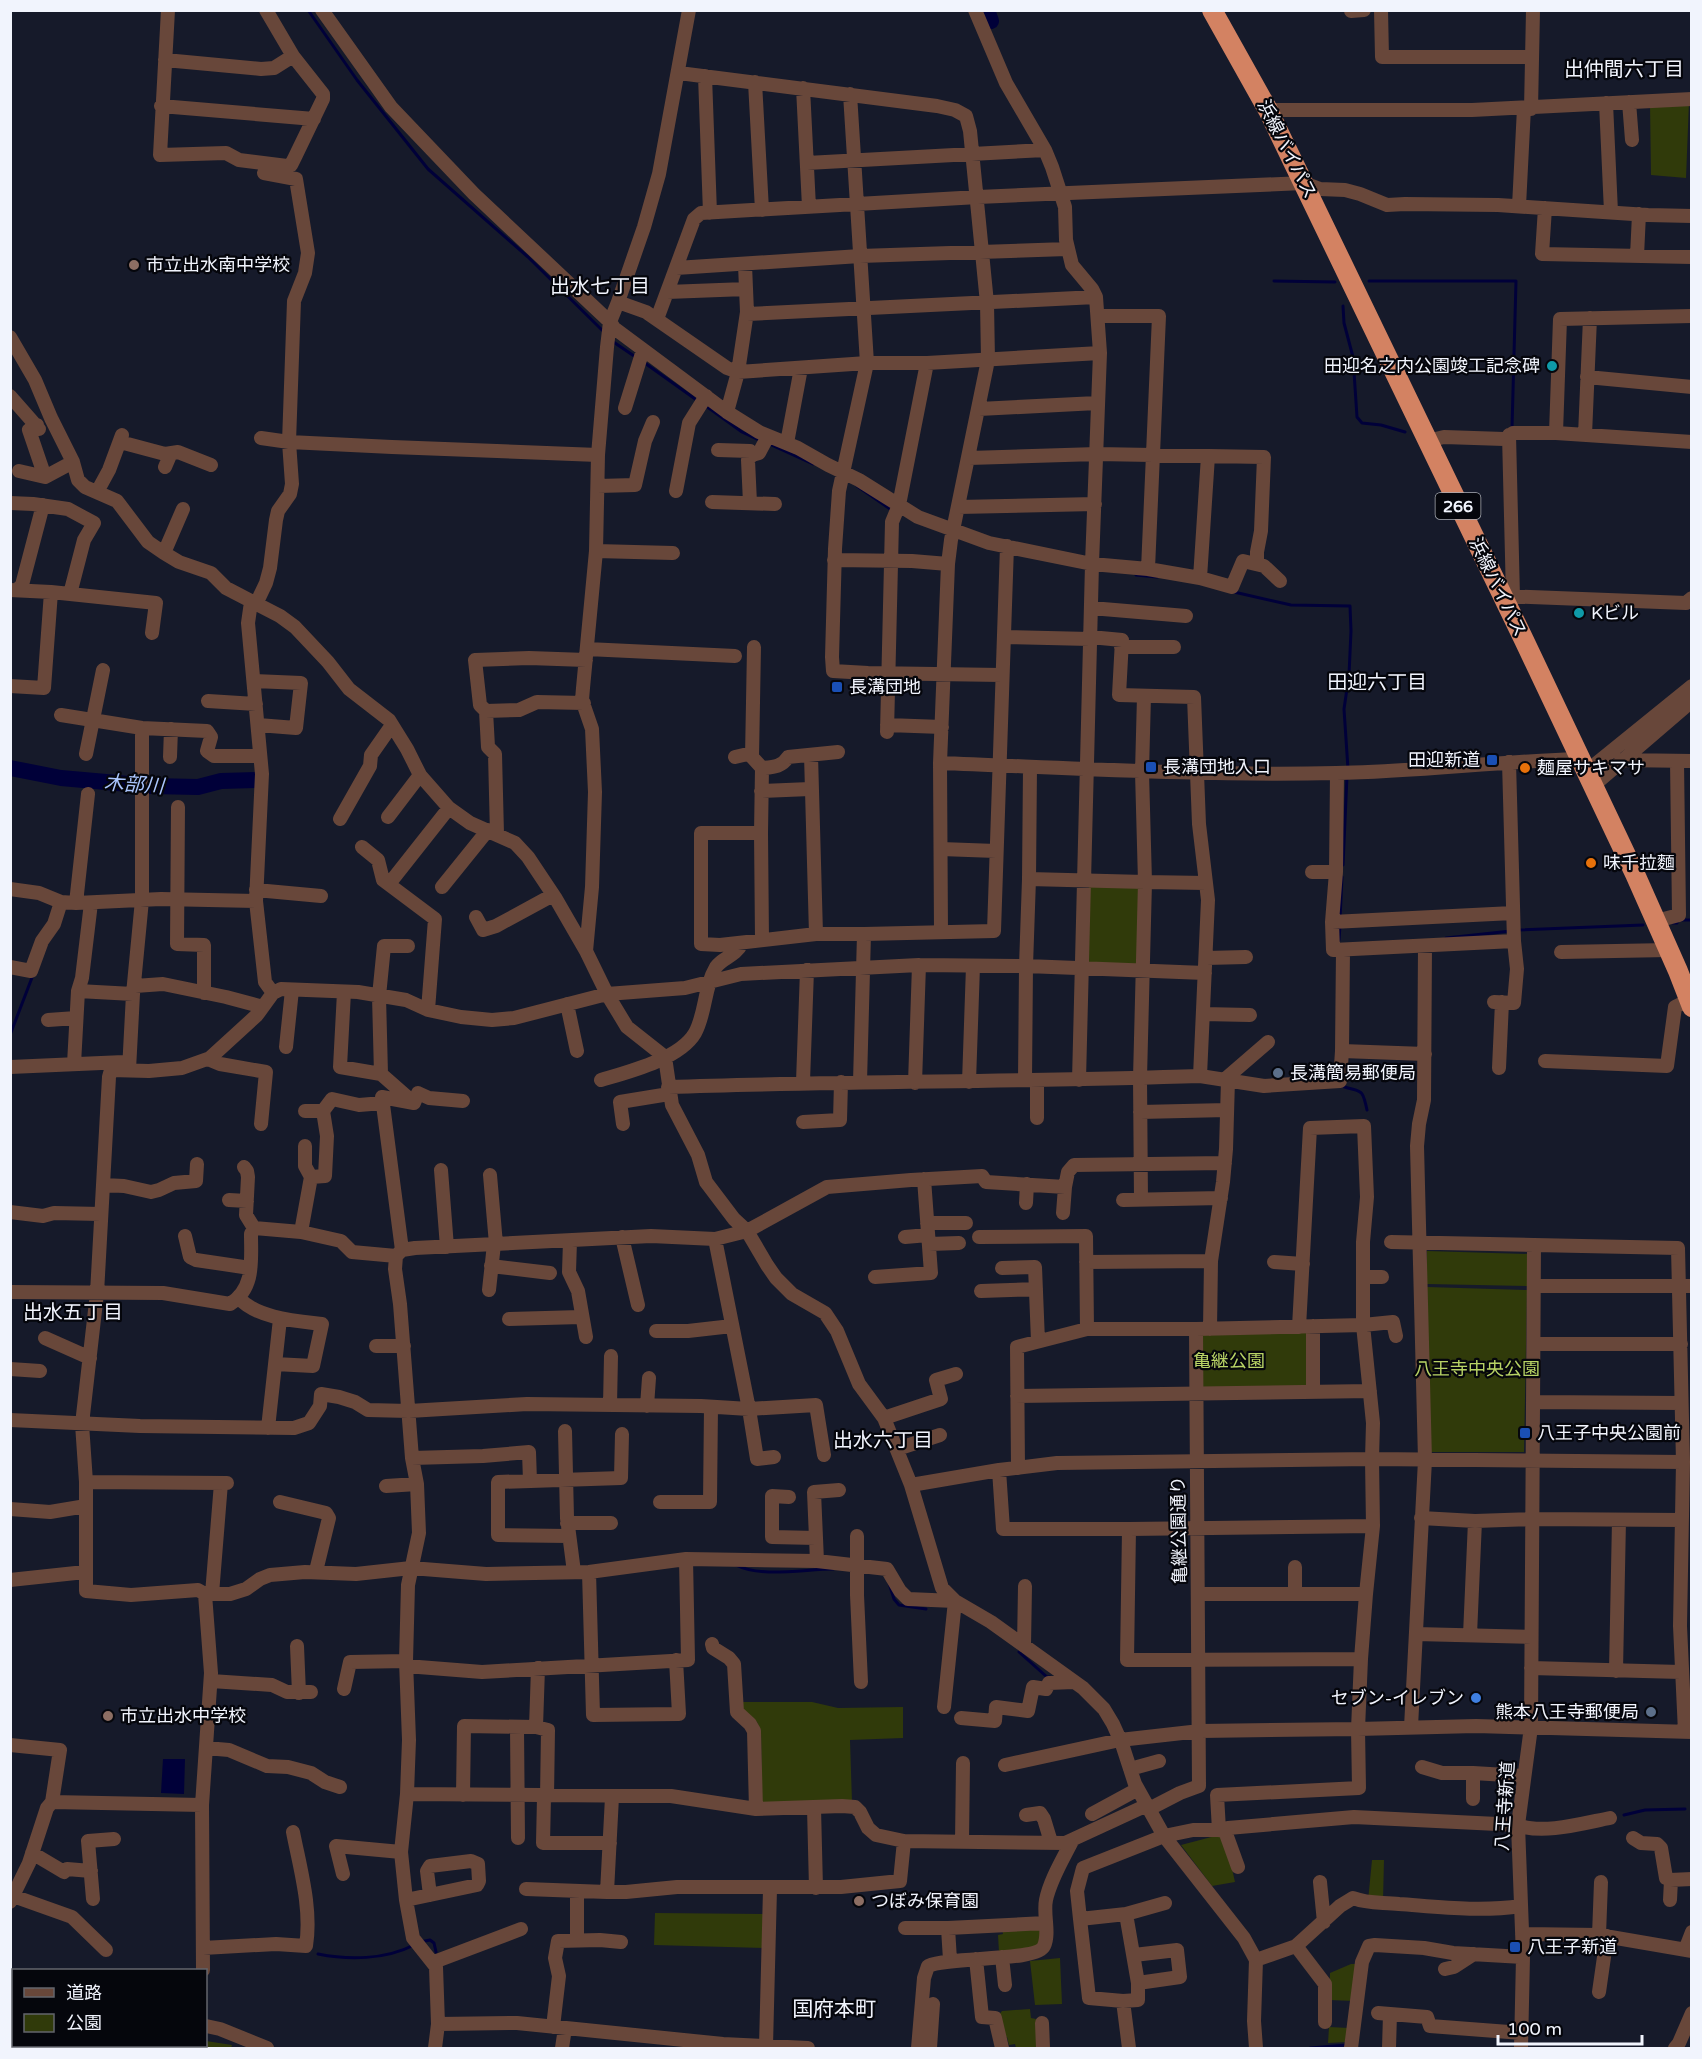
<svg xmlns="http://www.w3.org/2000/svg" width="1702" height="2059" font-family="'Varela Round','Noto Sans JP',sans-serif">
<style>
.green{fill:#303a0a}
.water{fill:#000039}
.lines{fill:none;stroke-linecap:round;stroke-linejoin:round}
.stream{stroke:#000039;stroke-width:3}
.river{stroke:#000039;stroke-width:16}
.minor{stroke:#68473a;stroke-width:14}
.highway{stroke:#d38262;stroke-width:20}
.education-dot{fill:#8d6e63;stroke:#05060c;stroke-width:2}
.culture-dot{fill:#0f9aa8;stroke:#05060c;stroke-width:2}
.transit-dot{fill:#1a4fb4;stroke:#05060c;stroke-width:2}
.food-dot{fill:#e8710a;stroke:#05060c;stroke-width:2}
.service-dot{fill:#5c6f8a;stroke:#05060c;stroke-width:2}
.shop-dot{fill:#3f7fe0;stroke:#05060c;stroke-width:2}
.labels{text-anchor:middle;stroke-width:4.5;stroke-linejoin:round;paint-order:stroke}
.shield{fill:#05060c;stroke:#aaadb5;stroke-width:1.5}
.shield-label{font-size:16px;font-weight:bold;fill:#f1f4fd}
.street-label{font-size:18px;fill:#f1f4fd;stroke:#05060c}
.poi-label{font-size:18px;fill:#f1f4fd;stroke:#05060c;text-anchor:start}
.park-label{font-size:18px;fill:#b8d365;stroke:#05060c}
.neighbourhood-label{font-size:20px;fill:#f1f4fd;stroke:#05060c}
.water-label{font-size:20px;font-style:italic;fill:#abc6fe;stroke:#05060c}
.quarter-label{font-size:21px;fill:#f1f4fd;stroke:#05060c}
</style>
<rect width="100%" height="100%" fill="#161a2a"/>
<!-- green -->
<path class="green" d="M1689,102L1686,178L1651,175L1650,104Z
M1089,883L1142,885L1141,968L1086,964Z
M1427,1251L1529,1254L1528,1286L1427,1284Z
M1427,1287L1527,1290L1524,1452H1430Z
M1310,1329V1389L1199,1391V1332Z
M739,1702H812L838,1708L903,1707V1738L850,1740L852,1802L762,1804L761,1731L757,1722L743,1712Z
M1219,1835L1225,1838L1235,1882L1212,1886L1181,1845Z
M1372,1860H1384L1383,1901H1368Z
M655,1913L766,1914L765,1948L654,1945Z
M1041,1926V1948L999,1952L998,1935L1003,1934L1002,1929Z
M1060,1958L1062,2004L1035,2005L1030,1961Z
M1351,1964H1357L1354,2001L1329,2000L1330,1973Z
M1030,2009L1031,2018L1036,2019L1037,2048H1016L1015,2044L1009,2045L1007,2037H1003L997,2017L1002,2011Z
M1329,2027L1349,2028L1348,2042L1328,2043Z
M206,2041L232,2045L231,2048H202L206,2046Z"/>
<!-- water -->
<path class="water" d="M163,1759H185L184,1794L161,1793Z"/>
<g class="lines">
<!-- stream -->
<path class="stream" d="M308,10L357,80L428,169L528,257L604,332
M1274,281L1335,282
M1369,281H1516L1512,428
M1343,306L1344,323L1353,357L1357,417L1362,423L1381,425L1405,432
M612,341L637,358
M642,361L698,401
M706,406L742,432L761,441
M767,443L813,464
M857,486L893,511
M1136,575L1157,577
M1234,592L1291,605L1350,606L1351,631L1349,675L1344,709L1348,769
M1343,865L1347,776
M1340,919L1342,877
M1673,923H1677L1678,920H1692
M1517,930L1643,925
M1446,938L1511,931
M1339,940L1340,925
M10,1035L33,975
M1342,1086C1361,1093 1362,1086 1367,1110
M736,1565C760,1578 805,1569 833,1569
M889,1583L894,1599L899,1605L926,1609
M1019,1652L1047,1677H1050
M1624,1815L1645,1810L1685,1809
M420,1942L430,1940L434,1943L436,1952
M318,1954C348,1960 385,1960 414,1945
M1310,2048L1347,2045"/>
<!-- river -->
<path class="river" d="M987,10L991,21
M10,768L61,778L151,786L198,787L221,781L257,780"/>
<!-- minor -->
<path class="minor" d="M168,10L160,155L226,153L239,160L287,166L291,165L295,157L323,99V94L293,56L266,10
M322,10L391,107L474,194L610,322L614,328L727,412L759,432L798,448L828,465L859,480L918,517L989,543L1092,564L1148,569L1200,578L1232,587L1243,561L1264,566L1280,581
M975,10L1006,83L1045,150L1052,167L1065,207L1066,240L1072,265L1092,289L1096,297L1100,353L1092,564L1079,1080
M1381,10L1382,57H1532
M1351,11L1364,10
M165,60L261,69L274,68L293,56
M679,73L937,106L955,110L966,116L970,131L987,303L988,360L951,540L948,564L940,763L941,932
M705,76L710,213
M755,82L762,210
M803,88L809,207
M850,94L867,363L839,491L835,549L832,657L833,671L868,673L1002,675
M1629,102L1632,140
M1606,103L1611,212
M161,106L314,119
M1531,109L1533,10
M1268,110H1472L1692,99
M807,163L1045,150
M1519,206L1524,108
M1545,208L1542,254L1692,257
M1637,256L1639,214
M745,265L747,312L738,372L867,363H927L1100,353
M676,268L860,256L1067,249
M667,292L746,289
M618,302L644,227L659,174L689,10
M747,314L1096,297
M1098,316H1159L1148,569
M657,319L694,219L701,213L978,197L1304,183L1320,189L1345,190L1360,194L1387,205L1405,204L1498,205L1648,215L1692,216
M10,337L35,380L51,418L73,462L78,480L85,487L117,501L148,542L164,553L179,562L211,573L226,588L280,616L295,627L328,662L349,689L389,720L407,749L420,775L449,808L470,823L515,843L528,857L556,899L586,951L607,994L627,1027L665,1057L672,1105L698,1155L706,1182L734,1219L747,1231L767,1265L776,1278L792,1294L825,1313L837,1331L859,1384L884,1418L911,1485L942,1588L955,1601L991,1622L1083,1688L1104,1709L1113,1724L1122,1744L1135,1784L1164,1836L1244,1938L1256,1960L1254,2021L1256,2048
M1587,377L1692,387
M10,396L39,429
M625,408L643,350
M979,409L1097,403
M37,425L29,430L45,477
M1556,433L1560,319L1692,316
M1509,435L1513,597
M1585,435L1590,318
M261,438L289,442L392,447L598,455
M1427,441L1444,437L1504,439L1513,433H1556L1692,442
M120,442L165,454L178,452L211,465
M787,443L801,368
M718,450L750,451L752,455
M969,458L1097,454L1264,457L1261,531L1257,552V563
M165,467L171,453
M19,471L45,477L73,462
M598,486L635,485L645,441L653,422
M676,491L689,423L706,396
M97,492L109,470L122,435
M712,502L775,504
M10,503L33,504L68,509L94,523L84,540L70,594
M750,503L748,460L752,455L759,453L768,436
M958,507L1095,504
M596,551L673,553
M164,553L183,509
M834,560L912,561L948,564
M1200,578L1208,456
M10,590L51,592L156,603L152,633
M17,590L22,585L43,505
M1502,596L1686,603L1692,598
M251,602L248,623L262,774L256,901L265,982L273,993
M256,604L266,583L270,568L276,520L278,511L290,494L292,484L289,442L294,301L305,273L308,253L296,179L264,173
M1091,608L1186,616
M1004,637L1090,639
M754,647L752,757L762,768L761,833H701V944L720,945L816,934L811,755
M1121,647H1174
M587,649L735,656
M254,681L301,683L296,728L258,725
M10,686L44,688L51,592
M1144,696L1142,772L1145,882L1206,883
M208,701L256,704
M486,711L519,710L537,702L584,703
M61,715L142,728L207,731L211,737L207,751L214,756H259
M887,725L942,727
M887,732L892,522L899,505L927,363
M86,754L103,670
M170,757L171,729
M735,757L752,753
M1621,760L1692,761
M940,763C1072,768 1204,776 1336,773C1418,772 1499,761 1581,759
M762,768C773,767 782,767 788,757L838,752
M1587,771L1692,686
M1337,773L1336,872L1332,922L1513,913
M1593,786L1692,701
M761,791L810,789
M178,807L177,944L204,945V993
M388,817L420,775
M340,819L370,766L371,755L392,725
M761,833L762,940
M497,834L495,754L488,747L486,711L480,705L475,660L529,658L586,660
M362,847L378,860L383,880L435,919L428,1010
M941,849L996,851
M1312,872H1336
M1029,879L1030,767
M389,884L449,808
M442,887L488,830
M10,889L39,893L61,902L76,903L161,899L256,901
M256,890L321,896
M76,903L88,794
M476,917L483,930L496,926L553,895
M1656,921L1679,915L1677,761
M1332,922L1333,950L1514,941L1509,762
M816,934H864L860,1082
M864,934L994,931L1007,546
M1343,950L1342,1051L1425,1054
M586,951L592,887L595,792L592,729L582,700L583,688L596,551L598,455L607,347L610,322L618,302L646,312L727,368L738,372L727,412
M1561,952L1669,950
M1206,958L1246,957
M10,967L31,971L42,941L54,924L61,902
M135,986L163,984L226,997L263,1007
M78,991L133,994
M344,992L340,1067L381,1074
M1494,1002L1514,1003L1517,969L1514,941
M567,1004L577,1051
M1203,1014L1250,1015
M48,1020L76,1018
M286,1047L292,990
M208,1059L220,1064L266,1072L261,1124
M1545,1061L1667,1066L1675,1007L1689,1000
M74,1064L78,991L82,978L91,903
M10,1067L124,1062
M1499,1068L1502,1002
M129,1070L133,994L142,900V728
M1200,1076L1264,1086L1340,1081L1342,1051
M601,1080C628,1072 680,1059 695,1033C706,1013 704,987 716,967C723,957 735,957 742,943
M1025,1080L1026,966L1205,973
M1037,1080V1118
M1224,1080L1268,1042
M803,1082L807,970
M969,1082L973,966
M915,1083L919,965
M668,1087C845,1081 1023,1082 1200,1076L1208,900L1199,824L1194,697L1119,695L1122,640L1090,637
M414,1103L418,1093L429,1098L463,1101
M305,1111H323
M1140,1112L1227,1110
M803,1122L840,1120L841,1082
M623,1124L620,1102L669,1094
M305,1146V1166L311,1177
M244,1167L247,1171L248,1177L246,1215L254,1228
M441,1170L447,1247
M490,1175L496,1244
M103,1185L124,1186L151,1192L159,1190L174,1183L196,1181L197,1164
M229,1200L247,1201
M1123,1200L1221,1198
M1026,1203L1027,1184
M10,1212L43,1216L54,1213L101,1214
M1063,1213L1065,1187
M927,1223H966
M301,1232L311,1177L325,1176L327,1136L323,1111L332,1099L359,1105L383,1103
M185,1236L190,1257L196,1260L250,1268
M622,1237L638,1305
M905,1237L928,1235
M979,1237L1086,1236L1087,1329
M570,1241L569,1272L578,1291L586,1337
M1391,1242L1534,1245L1531,1727L1518,1825L1523,1957L1521,2048
M929,1244L959,1243
M1534,1245L1678,1248L1683,1462L1680,1626L1685,1732
M402,1250L382,1097L414,1103L381,1074L379,996L384,946H408
M396,1256L395,1269L400,1304L412,1458L417,1484L419,1533L408,1585L406,1661L409,1740L407,1794L401,1852L406,1900L413,1938L436,1967L438,2024L435,2048
M1086,1262L1211,1261
M1274,1262L1303,1264
M491,1266L550,1273
M1002,1268L1035,1267L1038,1341
M875,1277L931,1273L924,1179
M1363,1277H1382
M1535,1286H1692
M489,1290L494,1244
M981,1291L1036,1289
M10,1292L163,1293L230,1304C255,1288 251,1261 251,1234L254,1228L301,1232L341,1241L352,1252L396,1256L402,1250L415,1248L651,1236L715,1239L747,1231L827,1187L911,1180L982,1176L986,1182L1065,1187L1068,1172L1074,1165L1225,1163
M239,1298C256,1318 297,1321 322,1324L313,1366L275,1364
M509,1319L581,1317
M1313,1326V1392
M1210,1329L1211,1261L1223,1182L1226,1149L1228,1080
M656,1331H688L732,1326
M45,1338L90,1358
M1534,1344H1681
M376,1346H404
M10,1369L40,1371
M1017,1396L1370,1391
M1533,1402L1681,1403
M610,1405L611,1356
M647,1406L649,1378
M884,1418L941,1399L936,1380L956,1374
M10,1420L140,1426L294,1428L309,1423L320,1406L321,1394L339,1397L355,1402L368,1410L409,1411L527,1404L701,1406L749,1409L715,1239
M268,1428L280,1319
M565,1431L567,1518L574,1572
M897,1449L940,1435
M774,1457L757,1459L749,1409L816,1405L824,1455
M412,1458L483,1456L529,1452L530,1481
M1018,1468L1017,1347L1087,1329H1196L1363,1325L1393,1322L1396,1336
M999,1470L1003,1529H1129
M86,1482L227,1483
M911,1485L999,1470L1057,1463L1372,1459L1683,1462
M386,1486L417,1484
M789,1497L772,1496V1537L816,1538
M280,1502L326,1513L329,1518L316,1571
M660,1502H710L711,1407
M10,1509L50,1512L86,1506
M1421,1518L1475,1521L1533,1519L1682,1520
M567,1523H611
M568,1536L498,1535V1482L621,1478L622,1434
M857,1536V1595L861,1682
M817,1561L814,1492L839,1490
M589,1572L593,1715L679,1714L676,1660
M10,1580L85,1572
M212,1594L221,1483
M1198,1594H1366
M1295,1594V1567
M955,1601L908,1599L900,1591L887,1569L817,1561L686,1559L589,1572L486,1574L411,1568L356,1574L305,1572L270,1575L260,1579L246,1589L230,1594H205L198,1590L131,1595L86,1591V1482L82,1424L97,1293L109,1077L111,1070L149,1071L182,1068L210,1058L257,1015L273,993L281,989L358,992L406,1000L428,1010L461,1017L492,1020L514,1018L607,994L685,988L741,974L919,965L1026,966L1029,879L1145,882L1140,1078L1141,1200
M1416,1634L1531,1637
M1470,1635L1475,1521
M712,1644L713,1648L729,1658L734,1664L737,1712L750,1724L754,1731L756,1809
M297,1646L299,1693
M1024,1646L1025,1586
M1361,1659L1127,1660L1129,1529L1373,1526
M406,1666L482,1672L688,1660L686,1559
M1531,1668L1681,1672
M1616,1671L1619,1520
M211,1681L272,1685L287,1692H311
M344,1689L350,1662L406,1661
M944,1707L955,1601
M961,1718L995,1721L996,1707L1028,1711L1033,1687L1046,1689L1049,1683L1074,1682
M536,1727L548,1730L547,1797
M1411,1727L1425,1460L1417,1146L1419,1124L1424,1100L1425,946
M517,1728L518,1838
M10,1745L60,1750L52,1802
M206,1748L229,1750L267,1766L288,1767L311,1773L325,1782L340,1787
M1005,1765L1120,1740L1200,1731L1358,1729L1476,1726L1692,1732
M1422,1767L1442,1773H1473V1799
M1130,1769L1159,1761
M1473,1773L1523,1776
M407,1794L671,1796L756,1809L842,1806L855,1807L860,1812L868,1828L876,1835L904,1841L1065,1843L1143,1807L1149,1809L1180,1793L1199,1786L1196,1329
M463,1795L464,1726L536,1727L538,1668
M544,1797L543,1843H610
M612,1797L607,1892H626L677,1887H841L900,1881L904,1841
M814,1808L816,1888
M1092,1814L1138,1789
M1026,1815L1040,1813L1044,1819L1051,1842
M1225,1831L1228,1828L1354,1817L1518,1825C1542,1835 1584,1823 1610,1818
M1633,1838L1641,1843L1657,1844L1661,1848L1666,1878L1671,1880L1670,1900
M962,1842L963,1763
M32,1853L64,1872L67,1869L91,1871
M1238,1867L1225,1831L1219,1830L1217,1795L1359,1788L1358,1729L1361,1659L1366,1594L1373,1526L1372,1459L1373,1423L1363,1325V1242L1367,1197L1364,1126L1310,1128L1299,1327
M343,1874L336,1846L401,1852
M1670,1880L1692,1879
M1320,1882L1324,1922
M526,1889L607,1892
M577,1891V1940
M13,1896L72,1917L106,1950
M93,1899L88,1841L114,1839
M406,1900L477,1885L479,1881L478,1864L471,1861L430,1866L427,1871L430,1895
M10,1902L29,1863L47,1808L52,1802L202,1805
M1126,1914L1138,1983
M1080,1919L1077,1891L1083,1868L1164,1836L1193,1830H1219
M905,1928H948L1045,1923
M948,1928L950,1960
M1522,1934L1599,1935L1692,1951
M1599,1935L1601,1882
M1296,1946L1325,1984V2022
M203,1948L276,1944L306,1946C312,1909 300,1868 293,1832
M1685,1950L1692,1932
M1002,1957L1005,1985
M976,1959L982,2017L995,2018L1002,2048
M1256,1960L1296,1946L1340,1906L1353,1898C1368,1904 1382,1902 1399,1904C1440,1907 1480,1912 1521,1906
M434,1962L521,1929
M1445,1969L1454,1967L1474,1954
M203,1970L202,1805L211,1673L205,1594
M1599,1992L1607,1936
M1123,2001L1138,2000V1983L1180,1977L1177,1950L1134,1955
M1378,2013L1427,2017L1430,2026L1522,2033
M1042,2023L1043,2048
M438,2024L517,2023L723,2044L808,2048
M206,2026L220,2029L267,2048
M553,2027L559,1976L555,1958L558,1941L600,1940L621,1942
M10,2029H14
M766,2046L770,1889
M128,2048V2046
M201,2048V2046
M562,2048L565,2028
M918,2048L924,1978L928,1966C950,1956 1037,1962 1044,1946C1050,1933 1043,1914 1046,1900C1050,1880 1063,1859 1072,1841
M930,2048L933,2004
M1129,2048L1123,2001L1089,1998L1080,1919L1126,1914L1165,1903
M1351,2048L1362,1962L1369,1946L1375,1945L1424,1948L1453,1953L1523,1957
M1389,2048L1390,2014
M1675,2048L1679,2043L1692,2013"/>
<!-- highway -->
<path class="highway" d="M1212,10L1268,110L1524,640L1635,874L1678,971L1692,1007"/>
</g>
<!-- markers -->
<g class="education-dot">
<circle cx="134" cy="265" r="6"/>
<circle cx="108" cy="1716" r="6"/>
<circle cx="859" cy="1901" r="6"/>
</g>
<g class="culture-dot">
<circle cx="1552" cy="366" r="6"/>
<circle cx="1579" cy="613" r="6"/>
</g>
<g class="transit-dot">
<rect x="831" y="681" width="12" height="12" rx="3"/>
<rect x="1486" y="754" width="12" height="12" rx="3"/>
<rect x="1145" y="761" width="12" height="12" rx="3"/>
<rect x="1519" y="1427" width="12" height="12" rx="3"/>
<rect x="1509" y="1941" width="12" height="12" rx="3"/>
</g>
<g class="food-dot">
<circle cx="1525" cy="768" r="6"/>
<circle cx="1591" cy="863" r="6"/>
</g>
<g class="service-dot">
<circle cx="1278" cy="1073" r="6"/>
<circle cx="1651" cy="1712" r="6"/>
</g>
<circle class="shop-dot" cx="1476" cy="1698" r="6"/>
<g class="labels">
<!-- shield labels -->
<rect class="shield" x="1435.5" y="493" width="45" height="26" rx="4.5"/>
<g class="shield-label">
<text x="1458" y="512">266</text>
</g>
<!-- street labels -->
<g class="street-label">
<text transform="translate(1287 149) rotate(63)" y="6">浜線バイパス</text>
<text transform="translate(1498 587) rotate(64)" y="6">浜線バイパス</text>
<text transform="translate(1179 1530) rotate(-91)" y="6">亀継公園通り</text>
<text transform="translate(1505 1806) rotate(-86)" y="6">八王寺新道</text>
</g>
<!-- poi labels -->
<g class="poi-label">
<text x="146" y="271">市立出水南中学校</text>
<text x="1540" y="372" text-anchor="end">田迎名之内公園竣工記念碑</text>
<text x="1591" y="619">Kビル</text>
<text x="849" y="693">長溝団地</text>
<text x="1480" y="766" text-anchor="end">田迎新道</text>
<text x="1163" y="773">長溝団地入口</text>
<text x="1537" y="774">麺屋サキマサ</text>
<text x="1603" y="869">味千拉麵</text>
<text x="1290" y="1079">長溝簡易郵便局</text>
<text x="1537" y="1439">八王子中央公園前</text>
<text x="1464" y="1704" text-anchor="end">セブン-イレブン</text>
<text x="1639" y="1718" text-anchor="end">熊本八王寺郵便局</text>
<text x="120" y="1722">市立出水中学校</text>
<text x="871" y="1907">つぼみ保育園</text>
<text x="1527" y="1953">八王子新道</text>
</g>
<!-- park labels -->
<g class="park-label">
<text x="1229" y="1367">亀継公園</text>
<text x="1477" y="1375">八王寺中央公園</text>
</g>
<!-- neighbourhood labels -->
<g class="neighbourhood-label">
<text x="1624" y="76">出仲間六丁目</text>
<text x="600" y="293">出水七丁目</text>
<text x="1377" y="689">田迎六丁目</text>
<text x="73" y="1319">出水五丁目</text>
<text x="883" y="1447">出水六丁目</text>
</g>
<!-- water labels -->
<g class="water-label">
<text transform="translate(134 784) rotate(4)" y="7">木部川</text>
</g>
<!-- quarter labels -->
<g class="quarter-label">
<text x="834" y="2016">国府本町</text>
</g>
</g>
<!-- border -->
<rect width="1702" height="2059" fill="none" stroke="#f1f4fd" stroke-width="24"/>
<!-- legend -->
<rect x="12" y="1969" width="195" height="78" fill="#05060c" stroke="#63656c" stroke-width="1.5"/>
<rect x="24" y="1988" width="30" height="9" fill="#68473a" stroke="#63656c" stroke-width="1.5"/>
<text x="66" y="1999" font-size="18" fill="#f1f4fd">道路</text>
<rect x="24" y="2014" width="30" height="18" fill="#303a0a" stroke="#63656c" stroke-width="1.5"/>
<text x="66" y="2029" font-size="18" fill="#f1f4fd">公園</text>
<!-- scale -->
<path d="M1498 2035v9h144v-9" fill="none" stroke="#f1f4fd" stroke-width="3"/>
<text x="1507" y="2035" font-size="18" fill="#f1f4fd" stroke="#05060c" stroke-width="4.5" paint-order="stroke">100 m</text>
</svg>
